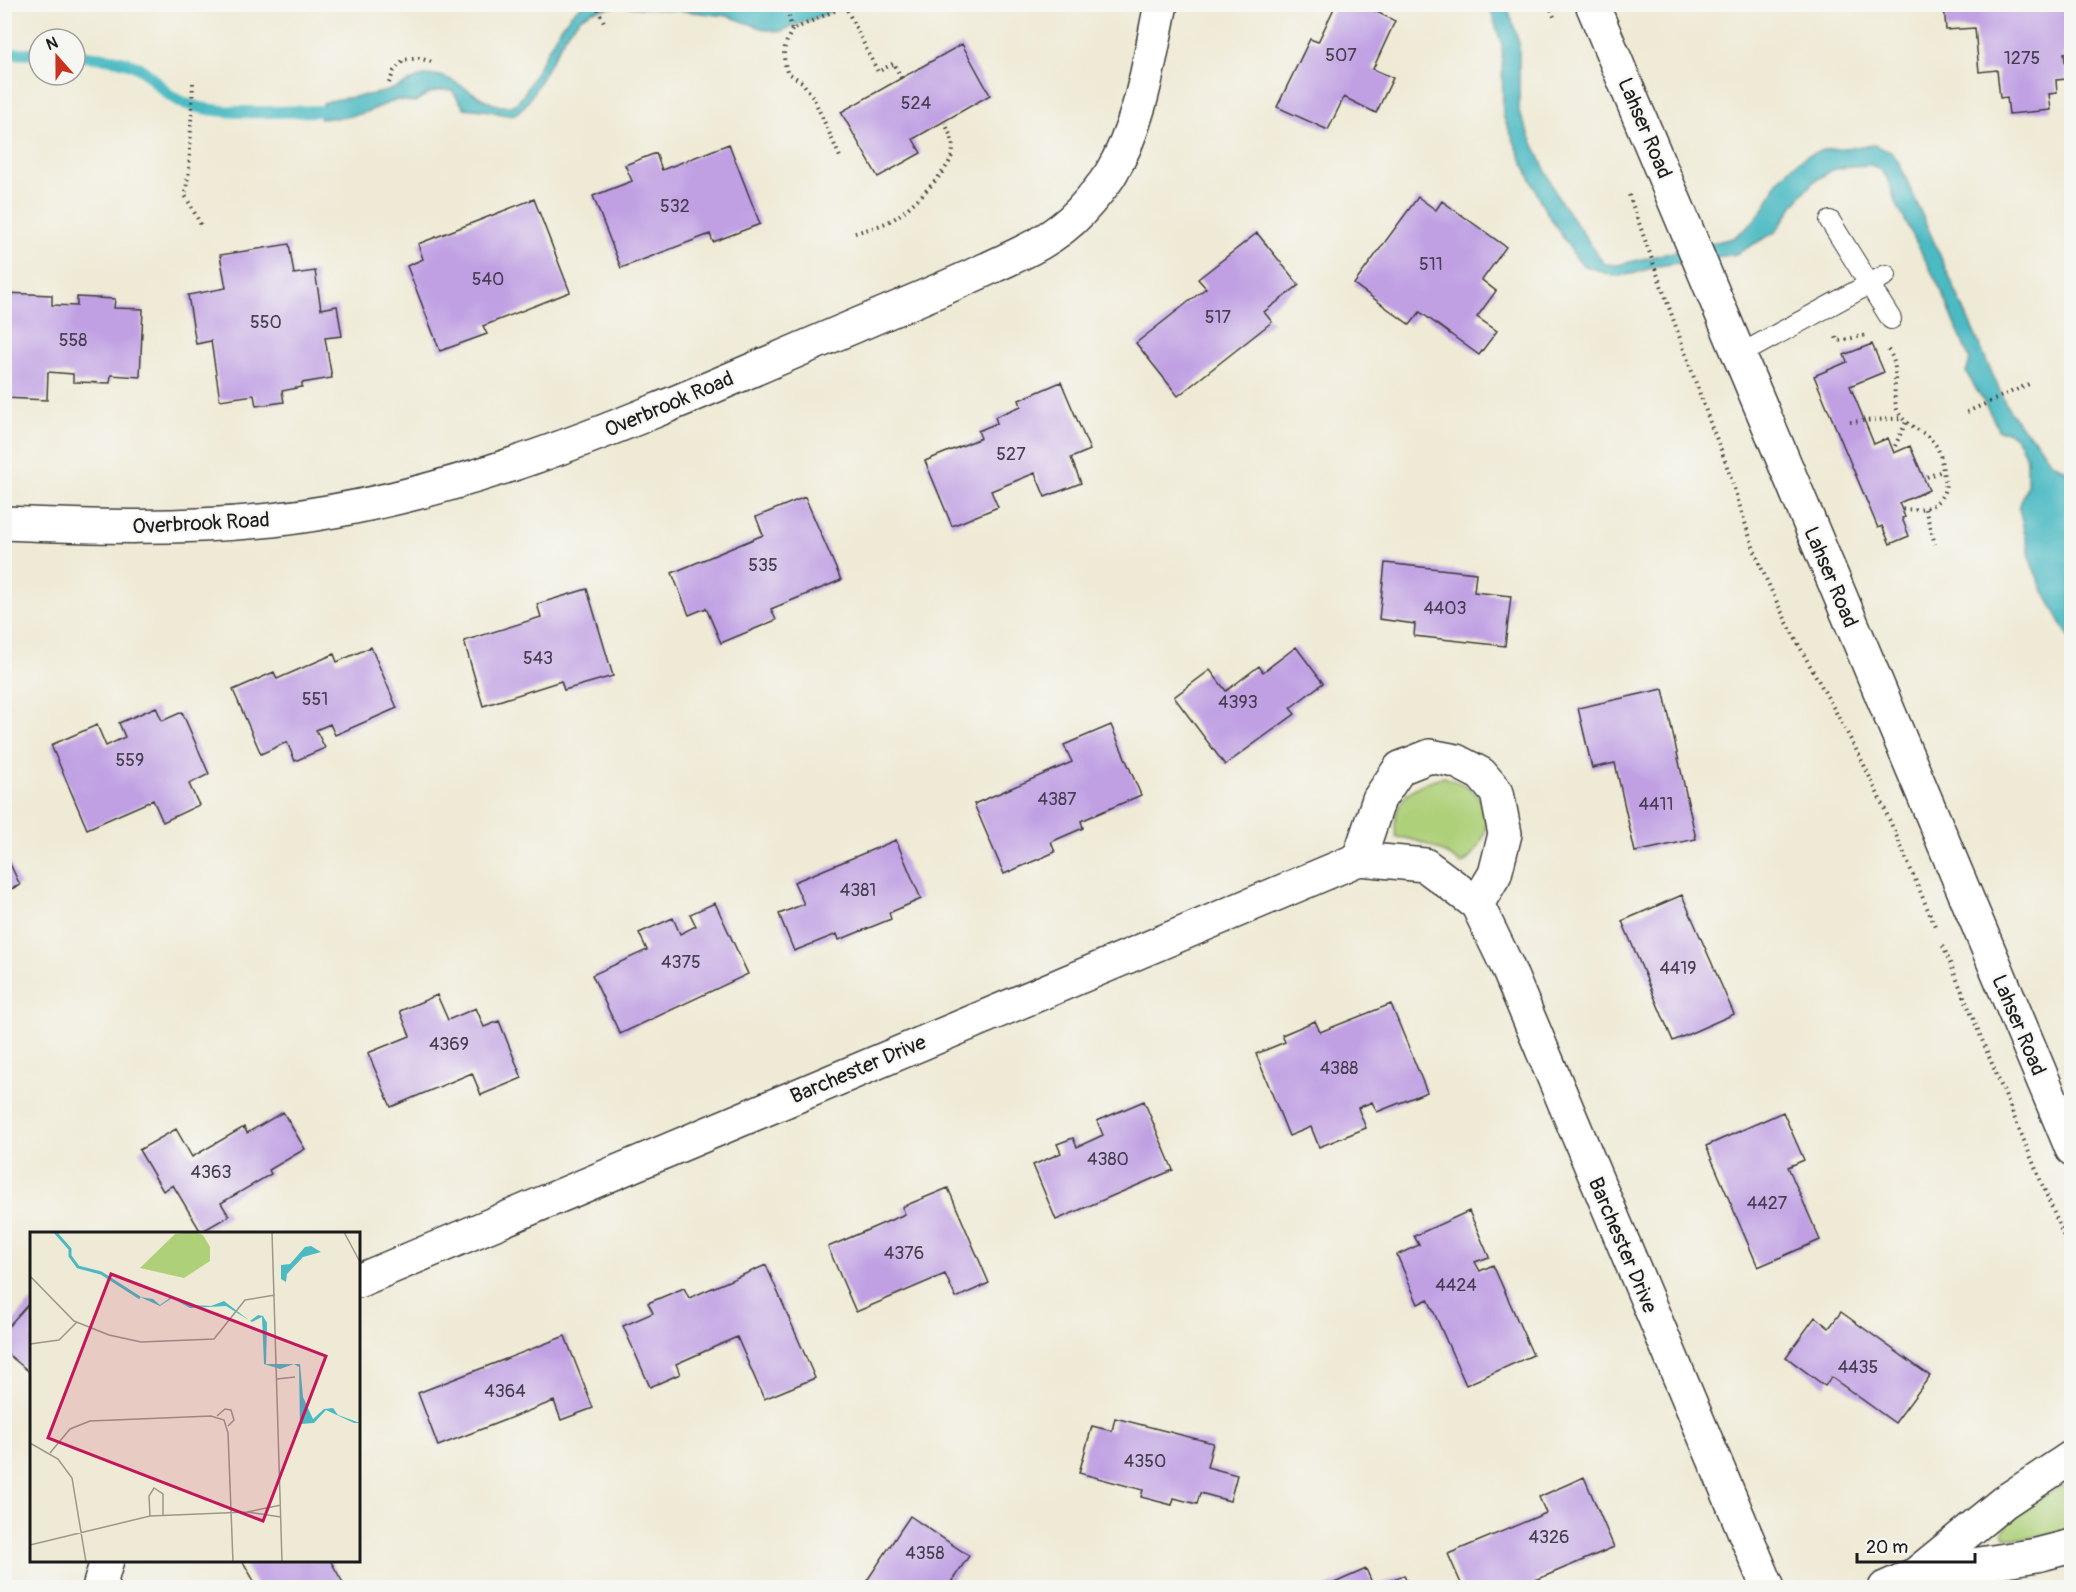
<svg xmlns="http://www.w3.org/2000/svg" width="2076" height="1592" font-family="Pangolin,sans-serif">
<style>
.green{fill:#aed079;stroke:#65764a;stroke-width:1.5}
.water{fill:#4bbac3;stroke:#346b70;stroke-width:1.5}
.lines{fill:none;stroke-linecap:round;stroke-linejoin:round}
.stream{stroke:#4bbac3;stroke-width:12}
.building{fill:#c0a0e3}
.service-casing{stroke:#3c3b38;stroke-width:22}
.minor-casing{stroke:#3c3b38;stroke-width:36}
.tertiary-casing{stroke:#3c3b38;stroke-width:36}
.path{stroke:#3c3b38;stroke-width:4;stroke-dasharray:1.5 4.5;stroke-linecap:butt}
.service{stroke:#fff;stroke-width:20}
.minor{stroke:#fff;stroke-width:33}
.tertiary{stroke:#fff;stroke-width:33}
.labels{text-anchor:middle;stroke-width:4.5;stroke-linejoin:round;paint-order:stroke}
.number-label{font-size:18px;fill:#453d4e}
.street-label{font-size:21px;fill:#1c1c1c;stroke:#f6f6f2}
.inset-river{fill:none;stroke:#4bbac3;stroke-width:3}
.inset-road{fill:none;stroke:#9b988b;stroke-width:1.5}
.view{fill:#c2185b;fill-opacity:0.15;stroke:#c2185b;stroke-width:3}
.inset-edge{fill:none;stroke:#1c1c1c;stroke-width:3}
</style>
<rect width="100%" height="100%" fill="#f6f6f2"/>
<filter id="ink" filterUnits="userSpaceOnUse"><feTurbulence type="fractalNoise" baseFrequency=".0167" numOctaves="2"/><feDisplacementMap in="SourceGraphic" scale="12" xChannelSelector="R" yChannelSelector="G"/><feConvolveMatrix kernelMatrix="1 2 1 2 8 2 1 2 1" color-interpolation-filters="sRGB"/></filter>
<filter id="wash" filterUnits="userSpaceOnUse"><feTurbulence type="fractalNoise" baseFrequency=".008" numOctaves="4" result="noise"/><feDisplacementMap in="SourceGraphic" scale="24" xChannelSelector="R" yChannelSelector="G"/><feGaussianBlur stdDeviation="1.35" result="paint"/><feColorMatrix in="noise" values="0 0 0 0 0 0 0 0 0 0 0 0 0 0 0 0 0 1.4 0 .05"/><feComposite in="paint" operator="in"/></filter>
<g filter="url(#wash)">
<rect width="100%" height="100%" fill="#efead5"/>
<!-- green -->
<path class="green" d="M1443,777C1452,780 1461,782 1469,788C1496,809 1488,846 1462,864C1441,850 1422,839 1396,837C1391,802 1409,785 1443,777Z
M2071,1481V1529C2054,1533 2021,1542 2005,1536L2003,1531C2016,1513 2051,1491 2071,1481Z"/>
<!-- water -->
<path class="water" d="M763,4L775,7L791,4L840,5L828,13L781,31L767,30L728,16L686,11L618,6L593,11L580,18L567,33L529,100C511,125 507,112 483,110C477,109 471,109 464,108L452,90C437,89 427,93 415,102L396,100L364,113L346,117L320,119L323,103C345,96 369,97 390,90C405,86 415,75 433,75C458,75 490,114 513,105C521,102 526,90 530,83C542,62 562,16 583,5Z
M1489,5H1507L1519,43V112L1557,196L1604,264L1617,265L1733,238L1749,226L1765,207L1777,182L1790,168L1806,156L1824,150L1874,145L1891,152L1899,163L2007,407L2018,423L2036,441L2050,461L2071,473V641L2043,590L2032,565L2019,508L2027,485V460L2020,443L2015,437L2008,432L1998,430L1992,416L1966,372L1970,361L1944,296L1898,207L1886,176L1879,168L1870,165L1851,166L1832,170L1813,182L1795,203L1776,232L1736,254L1658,266L1632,274L1614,276L1583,265L1577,259L1542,205L1503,116L1502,45Z"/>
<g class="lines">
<!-- stream -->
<path class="stream" d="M4,54L39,53
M75,55C98,58 127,57 145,72C159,84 166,96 184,103C220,117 282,111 321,111"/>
</g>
<g id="blocks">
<!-- building -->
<path class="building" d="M1336,4H1361L1395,21L1373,69L1393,78L1376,113L1344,97L1328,130L1277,107L1310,39L1318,42Z
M1944,4H2069L2072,52L2064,53L2067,79L2056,80L2057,93L2049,94L2051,110L2009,114L2007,97L2000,98L1997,70L1979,72L1975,28L1946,30Z
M962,44L990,95L913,139L921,153L878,177L841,112Z
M729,144L760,224L713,242L710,234L621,268L593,196L632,181L625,165L656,153L662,170Z
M1418,197L1436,210L1442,201L1506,247L1482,280L1496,291L1477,317L1497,331L1479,355L1420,312L1410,325L1354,284Z
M534,199L570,292L483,326L487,334L440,351L407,266L423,259L418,244Z
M1257,233L1299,285L1264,312L1272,322L1178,396L1136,343L1206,288L1198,279Z
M289,244L294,274L315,271L321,309L337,306L342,336L325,338L332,378L302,383V387L282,391L284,402L256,406L254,395L220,400L211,341L196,344L188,295L226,288L220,255Z
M4,293L52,295V305L77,306V297L115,299L114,308L143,309L140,377L111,375L110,383L73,382V374L48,372L47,400L4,398Z
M1872,344L1884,372L1850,386L1874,444L1888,438L1894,453L1910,446L1929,490L1899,503L1905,517L1902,518L1909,536L1890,544L1882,526L1878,528L1814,376L1847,362L1844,355Z
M1061,382L1090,450L1071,458L1081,483L1045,497L1035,473L991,491L998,507L952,526L925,461L981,438L978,431L997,423L995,417L1021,406L1019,400Z
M805,497L841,580L771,609L776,620L721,643L706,608L689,615L672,573L763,535L756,517Z
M1385,563L1476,573L1474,592L1511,596L1505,646L1414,636L1415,624L1379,619Z
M587,589L613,676L564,690L561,681L483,706L464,641L541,617L537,604Z
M371,647L397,708L335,735L330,724L316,730L325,748L295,761L287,742L261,754L233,690L274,672L277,679L334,654L337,662Z
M1296,647L1323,683L1290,708L1295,714L1225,765L1174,697L1210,670L1226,691L1259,666L1263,672Z
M1663,689L1696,839L1635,852L1615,763L1592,768L1578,708Z
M156,707L162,721L182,712L209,774L189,784L199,805L163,822L153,800L87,829L51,745L97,725L106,746L125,737L119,723Z
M1111,725L1141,795L1081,821L1083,828L1051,842L1055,852L1004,874L974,804L1072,762L1064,745Z
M896,840L921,899L889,913L891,919L839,940L837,934L794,951L779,914L804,904L794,882Z
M4,851L20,885L4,892Z
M1682,895L1734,1014L1673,1041L1622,921Z
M715,903L748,974L620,1034L592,975L647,950L639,933L673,918L680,934L696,926L690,914Z
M437,995L448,1020L476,1008L484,1027L499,1021L522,1078L481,1095L472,1073L391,1107L368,1053L410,1036L400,1011Z
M1391,1004L1427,1092L1377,1112L1372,1102L1358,1108L1366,1128L1319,1147L1311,1127L1289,1136L1256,1054L1285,1042L1282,1035L1315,1021L1320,1032Z
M1144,1101L1173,1170L1056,1220L1033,1165L1061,1153L1057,1144L1073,1138L1077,1147L1103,1135L1097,1121Z
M283,1112L305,1149L269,1170L271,1174L221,1203L229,1216L201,1232L173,1185L163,1191L139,1150L176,1129L192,1157L244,1127L247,1133Z
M1783,1112L1804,1160L1788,1167L1820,1240L1758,1267L1706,1146Z
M948,1188L989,1283L956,1298L945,1274L856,1312L828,1247L905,1214L902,1207Z
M1469,1211L1489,1257L1475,1262L1480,1271L1493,1265L1533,1355L1466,1385L1428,1299L1418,1304L1397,1255L1419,1245L1414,1236Z
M766,1265L815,1378L764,1399L737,1337L676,1364L680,1374L650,1387L623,1326L653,1313L648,1303L684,1288L689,1298Z
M32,1300V1374L4,1351V1331Z
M1841,1312L1930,1376L1895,1423L1831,1377L1825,1386L1786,1357L1815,1317L1829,1328Z
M565,1336L593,1408L561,1420L554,1401L438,1446L418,1393Z
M1115,1418L1213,1443L1207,1467L1237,1475L1230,1501L1200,1493L1197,1504L1174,1498L1172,1505L1141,1497L1143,1490L1079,1473L1092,1426L1112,1431Z
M1584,1477L1614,1547L1536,1580L1539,1588H1463L1448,1554L1546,1513L1539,1497Z
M910,1516L969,1556L947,1588H862Z
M242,1560H330L346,1588H258Z
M1366,1569L1374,1587L1404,1575L1409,1588H1323Z"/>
</g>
</g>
<g filter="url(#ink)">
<use href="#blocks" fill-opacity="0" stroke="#3c3b38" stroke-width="1.5"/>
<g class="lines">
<!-- service casing -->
<g class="service-casing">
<path id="service" d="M1830,221L1891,319
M1739,355L1886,275"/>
</g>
<!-- minor casing -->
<g class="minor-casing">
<path id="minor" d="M4,523C94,527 183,529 272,520C478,497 667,405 855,326C899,307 944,289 987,269C1020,254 1055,239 1080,212C1090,201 1102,187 1110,175C1141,124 1149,62 1161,4
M1359,859L1379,799L1400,768L1430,756L1456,761L1481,774L1497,793L1505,834L1495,874L1477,904
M358,1281L1359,859L1425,865L1477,904L1507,966L1768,1588
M1916,1574L2004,1502L2072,1457
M99,1588L107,1560
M1885,1588L1916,1574L2037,1555L2072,1546"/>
</g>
<!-- tertiary casing -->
<g class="tertiary-casing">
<path id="tertiary" d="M1592,4L2072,1149"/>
</g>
<!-- path -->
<path class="path" d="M595,4L604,22
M786,4L792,30L845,6L878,72L894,63L901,78
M1549,4L1555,19
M792,30C783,48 782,53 787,72L802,82L813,97L841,159
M193,83L189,171L185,195L201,225
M389,83L394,71L404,60L419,58L435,63
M1629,195L1712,428C1733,475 1743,526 1764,574C1792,639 1831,700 1863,763C1889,816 1911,871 1935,926
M855,233C868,229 886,225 898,216C911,207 946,173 951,158C956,146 950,134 945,123
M1836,337L1838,341L1867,335
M1888,350C1902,368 1890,389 1897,409C1903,426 1923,429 1934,443C1943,453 1941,470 1946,482C1944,508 1922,511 1901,509
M1967,412L2029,384
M1850,422L1902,418
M1895,446L1906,422
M1927,477L1942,471
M1925,509L1935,544
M1943,946L2072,1256"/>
<!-- service -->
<use href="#service" class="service"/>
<!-- minor -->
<use href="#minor" class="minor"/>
<!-- tertiary -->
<use href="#tertiary" class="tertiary"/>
</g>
</g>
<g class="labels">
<!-- number labels -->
<g class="number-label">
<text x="1341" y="61">507</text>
<text x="2022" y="64">1275</text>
<text x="916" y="109">524</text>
<text x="675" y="212">532</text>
<text x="1431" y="270">511</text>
<text x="488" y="285">540</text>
<text x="1218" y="323">517</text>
<text x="266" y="328">550</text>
<text x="73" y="346">558</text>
<text x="1011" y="460">527</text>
<text x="763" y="571">535</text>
<text x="1445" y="614">4403</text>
<text x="538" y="664">543</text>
<text x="315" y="705">551</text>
<text x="1238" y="708">4393</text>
<text x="130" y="766">559</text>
<text x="1057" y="805">4387</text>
<text x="1656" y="810">4411</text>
<text x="858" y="896">4381</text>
<text x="681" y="968">4375</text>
<text x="1678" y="974">4419</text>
<text x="449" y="1050">4369</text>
<text x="1339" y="1074">4388</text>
<text x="1108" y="1165">4380</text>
<text x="211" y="1178">4363</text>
<text x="1767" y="1209">4427</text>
<text x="904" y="1259">4376</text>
<text x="1456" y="1291">4424</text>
<text x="1858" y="1373">4435</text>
<text x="505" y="1397">4364</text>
<text x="1145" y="1467">4350</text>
<text x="1549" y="1543">4326</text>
<text x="925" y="1559">4358</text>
</g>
<!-- street labels -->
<g class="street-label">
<text transform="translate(1645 128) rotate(67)" y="7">Lahser Road</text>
<text transform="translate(669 404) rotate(-23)" y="7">Overbrook Road</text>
<text transform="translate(201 523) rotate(-3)" y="7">Overbrook Road</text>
<text transform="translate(1831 577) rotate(67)" y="7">Lahser Road</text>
<text transform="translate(2019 1025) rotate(67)" y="7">Lahser Road</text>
<text transform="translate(858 1069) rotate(-23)" y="7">Barchester Drive</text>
<text transform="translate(1623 1245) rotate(67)" y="7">Barchester Drive</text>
</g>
</g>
<!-- overview -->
<g transform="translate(30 1232)">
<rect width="330" height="330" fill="#efead5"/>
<path d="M165,0L173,3L180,15V29L154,46L110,36L145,2Z" fill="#aed079"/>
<path d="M281,14L291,20L273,25L257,42L256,50L251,47V33L260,32L275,15ZM110,65L123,67L130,73L141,65L162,73L181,74L194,69L220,89L228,83L233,84L237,91L236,132H270L273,165L283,187L294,177L303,176L308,183L330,191H324L296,178L284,191L270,192L269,135L264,132L250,137L234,132L232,85L222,90L196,74L160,76L142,66L130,74Z" fill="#4bbac3"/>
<path class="inset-river" d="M25,0L40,17V24L48,35L71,41L110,66"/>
<path class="inset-road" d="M242,0L252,330M314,0L330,30M0,44L44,89L79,103L111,110L184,107L215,68L245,63M0,112L29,108L47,90M247,147L265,145M187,184L195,177L201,178L204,188L198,194M0,211L28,227L42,246L56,330M20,221L40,197L60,189L181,184L194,188L198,201L203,330M217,280L251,273M120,284L119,264L124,256L133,262V283M0,313L120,284L217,280L251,285"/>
<path class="view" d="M81,42L296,124L233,289L18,206Z"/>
<rect width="330" height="330" class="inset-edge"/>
</g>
<!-- margin -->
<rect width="2076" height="1592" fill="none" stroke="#f6f6f2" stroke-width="24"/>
<!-- north arrow -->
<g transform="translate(57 57) rotate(339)"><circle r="28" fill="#f6f6f2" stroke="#9f9f9c" stroke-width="1.5"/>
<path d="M0-4.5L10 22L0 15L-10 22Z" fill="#c8321e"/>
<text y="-9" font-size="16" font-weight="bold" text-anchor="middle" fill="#1c1c1c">N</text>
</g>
<!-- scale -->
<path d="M1857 1553v9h118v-9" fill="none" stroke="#1c1c1c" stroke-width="3"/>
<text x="1866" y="1553" font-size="18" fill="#1c1c1c" stroke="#f6f6f2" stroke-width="4.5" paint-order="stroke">20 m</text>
</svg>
